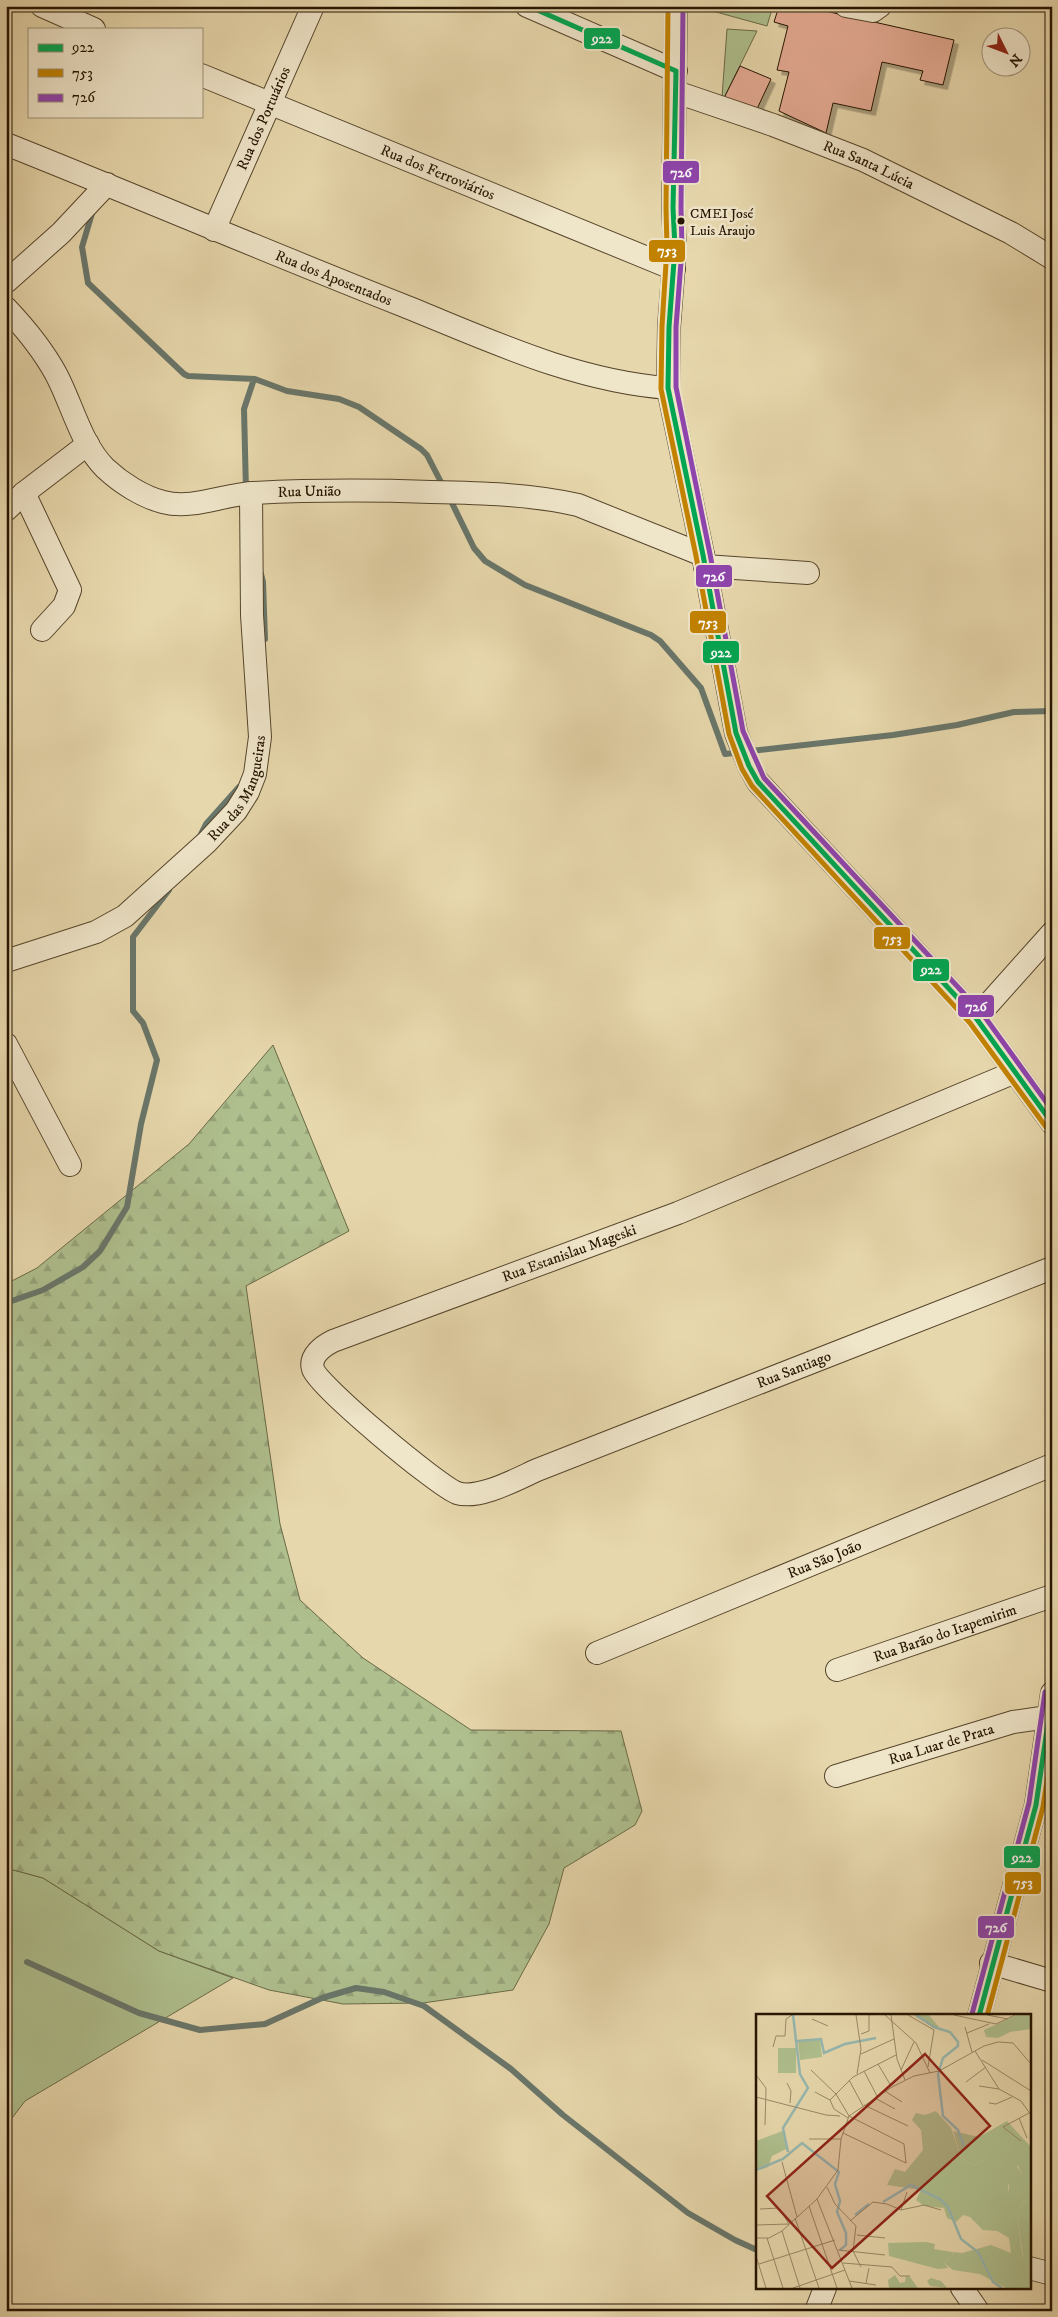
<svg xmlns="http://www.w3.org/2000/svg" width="1058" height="2317" font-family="'IM FELL DW Pica',serif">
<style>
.green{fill:#afbf8e;stroke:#6a6a47}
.forest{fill:url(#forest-firs);stroke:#6a6a47}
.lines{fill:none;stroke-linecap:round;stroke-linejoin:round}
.stream{stroke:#69766a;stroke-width:6}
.building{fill:#e6ac95;stroke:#251400;filter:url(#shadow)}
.minor-casing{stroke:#56452b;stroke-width:24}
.minor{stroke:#efe5c9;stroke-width:22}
.bus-1-casing{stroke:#efe5c9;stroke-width:9}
.bus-2-casing{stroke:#efe5c9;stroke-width:9}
.bus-3-casing{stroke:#efe5c9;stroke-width:9}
.bus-1{stroke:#00a651;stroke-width:5}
.bus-2{stroke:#c28200;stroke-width:5}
.bus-3{stroke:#8e44ad;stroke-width:5}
.bus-dot{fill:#251400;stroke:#efe5c9;stroke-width:2}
.labels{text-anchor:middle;stroke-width:5;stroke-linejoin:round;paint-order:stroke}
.bus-label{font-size:14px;fill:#251400;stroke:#efe5c9;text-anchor:start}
.street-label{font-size:15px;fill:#251400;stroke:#efe5c9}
.inset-river{fill:none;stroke:#97b8b0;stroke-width:2.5}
.inset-road{fill:none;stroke:#998967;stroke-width:1}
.view{fill:#8f2418;fill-opacity:0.15;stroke:#8f2418;stroke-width:2.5}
.inset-edge{fill:none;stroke:#251400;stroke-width:2.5}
.line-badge{stroke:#efe5c9;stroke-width:2}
.badge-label{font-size:14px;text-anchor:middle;font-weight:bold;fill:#fff}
</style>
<defs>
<pattern id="forest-firs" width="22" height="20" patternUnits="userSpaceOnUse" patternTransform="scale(1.25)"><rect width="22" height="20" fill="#afbf8e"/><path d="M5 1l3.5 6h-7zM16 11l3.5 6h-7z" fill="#96a379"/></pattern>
<filter id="shadow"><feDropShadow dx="4.5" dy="4.5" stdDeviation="0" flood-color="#0004"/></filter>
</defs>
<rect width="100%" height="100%" fill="#e7d7ac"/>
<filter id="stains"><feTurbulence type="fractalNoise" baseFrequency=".004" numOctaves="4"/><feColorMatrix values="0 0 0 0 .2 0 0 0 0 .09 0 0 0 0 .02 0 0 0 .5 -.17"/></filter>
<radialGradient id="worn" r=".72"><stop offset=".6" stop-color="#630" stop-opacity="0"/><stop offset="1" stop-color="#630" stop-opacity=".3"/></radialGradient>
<!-- green -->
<path class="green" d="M694,6H773L767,26Z
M727,29L757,31L724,98L722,97Z
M6,1868L43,1878L159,1951L233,1978L25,2101L6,2126Z"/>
<!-- forest -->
<path class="forest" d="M273,1045L349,1231L246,1286L280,1524L300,1600L363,1658L471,1730L621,1731L642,1811L635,1825L564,1868L549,1924L513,1990L423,2003L343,2004L269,1990L159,1951L43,1878L6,1868V1284L37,1268L189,1144Z"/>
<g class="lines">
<!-- stream -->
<path class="stream" d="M93,210L82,247L88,283L184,374L188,376L255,379L287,391L339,399L359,407L421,449L427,455L444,488
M246,491L244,409L254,379
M449,497L474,548L485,561L525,585L651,635L660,641L701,688L725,754L893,735L957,725L1014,712L1052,711
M261,574L263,582L265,639
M200,836L206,824L239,787
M6,1303L43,1290L83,1267L100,1251L127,1207L141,1124L157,1060L143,1023L133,1011V937L169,890
M27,1962L139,2013L200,2030L265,2024L322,1998L356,1988L384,1992L424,2006L511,2069L563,2115L688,2213L735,2240L757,2250"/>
</g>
<!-- building -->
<path class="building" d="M779,6H803L954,40L943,85L920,80L923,71L882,62L871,111L833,103L826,133L779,111L789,72L777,70L788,26L774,22Z
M740,66L771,79L756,111L724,98Z"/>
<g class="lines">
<!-- minor casing -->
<g class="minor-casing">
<g id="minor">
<path d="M42,6L94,29"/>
<path d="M527,6L676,71"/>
<path d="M676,6L673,208L675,248L669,327L668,388L703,555L736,733L749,766L758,782L976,1018L1052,1123"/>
<path d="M846,6L873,11L880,6"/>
<path id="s1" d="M201,75L674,269"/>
<path id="s2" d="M676,92L773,125L863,160L1011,233L1052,258"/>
<path id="s3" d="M6,144C139,197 270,253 402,305C489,340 574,381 668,388"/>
<path id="s4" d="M214,230L313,6"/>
<path d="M6,282L61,233L107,184"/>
<path id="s5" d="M6,308C25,328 43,350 56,374C72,404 81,444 105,468C121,483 143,497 163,502C193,510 224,494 253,493C313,490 372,490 431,492C480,493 530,494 578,505L703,555"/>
<path d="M24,493L70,590L64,606L42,630"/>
<path d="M6,510L24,493L88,444"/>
<path d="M705,566L808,573"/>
<path id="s6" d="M6,961L96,932L125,916L207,842L236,811L248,792L255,774L260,737L252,615L251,493"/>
<path d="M976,1018L1052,933"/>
<path d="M6,1044L70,1165"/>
<path id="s7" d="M1015,1072L678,1213L333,1341C323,1346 309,1356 313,1369C318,1386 438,1486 457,1493C479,1500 517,1479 537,1470L1052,1268"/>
<path id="s8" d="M597,1653L1052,1465"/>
<path id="s9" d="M837,1670L1052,1596"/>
<path id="s10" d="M836,1776L1013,1722L1048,1717"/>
<path d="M991,1963L1052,1981"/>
<path d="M979,2016L1036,1805L1052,1693"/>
<path d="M1029,2268L1052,2274"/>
<path d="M962,2288L978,2311"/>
<path d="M816,2311L825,2288"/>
</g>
</g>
<!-- minor -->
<use href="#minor" class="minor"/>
<!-- bus-1 casing -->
<g class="bus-1-casing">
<path id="bus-1" d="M528,6L676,71
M676,71L673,208L675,248L669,327L668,388L703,555L736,733L749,766L758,782L976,1018L1052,1123
M979,2016L1036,1805L1052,1695"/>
</g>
<!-- bus-2 casing -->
<g class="bus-2-casing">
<path id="bus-2" d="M668,6L666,208L667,248L662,326L661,389L696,556L729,734L742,769L752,786L970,1023L1046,1127
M987,2016L1043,1807L1052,1748"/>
</g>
<!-- bus-3 casing -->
<g class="bus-3-casing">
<path id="bus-3" d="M683,6L681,208L682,249L676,327V387L710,554L743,731L764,778L982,1013L1052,1110
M972,2014L1029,1803L1045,1692"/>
</g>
<!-- bus-1 -->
<use href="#bus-1" class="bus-1"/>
<!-- bus-2 -->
<use href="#bus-2" class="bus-2"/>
<!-- bus-3 -->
<use href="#bus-3" class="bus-3"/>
</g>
<!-- markers -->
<circle class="bus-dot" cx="681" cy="221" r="4.5"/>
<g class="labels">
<!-- bus labels -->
<g class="bus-label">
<text x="690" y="218">CMEI José<tspan x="690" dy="17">Luis Araujo</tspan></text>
</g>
<!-- street labels -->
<g class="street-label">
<text dy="5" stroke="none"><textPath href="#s4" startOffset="122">Rua dos Portuários</textPath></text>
<text dy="5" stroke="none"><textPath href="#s2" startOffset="206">Rua Santa Lúcia</textPath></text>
<text dy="5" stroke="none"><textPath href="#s1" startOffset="256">Rua dos Ferroviários</textPath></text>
<text dy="5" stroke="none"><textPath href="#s3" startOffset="354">Rua dos Aposentados</textPath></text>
<text dy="5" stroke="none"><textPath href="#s5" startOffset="405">Rua União</textPath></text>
<text dy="5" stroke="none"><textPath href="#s6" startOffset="302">Rua das Mangueiras</textPath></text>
<text transform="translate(569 1253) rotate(-20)" y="5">Rua Estanislau Mageski</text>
<text dy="5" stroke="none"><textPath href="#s7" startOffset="1322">Rua Santiago</textPath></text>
<text dy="5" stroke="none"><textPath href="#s8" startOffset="246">Rua São João</textPath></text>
<text dy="5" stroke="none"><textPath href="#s9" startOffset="114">Rua Barão do Itapemirim</textPath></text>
<text dy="5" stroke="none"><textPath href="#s10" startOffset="110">Rua Luar de Prata</textPath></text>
</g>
</g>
<!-- overview -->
<g transform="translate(756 2014)">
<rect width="275" height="275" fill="#e7d7ac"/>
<path d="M157,1H173L186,17ZM64,25L66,43L44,46L42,27ZM22,34H40V59H22ZM251,107L275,133V138L261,152L267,162L252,171L253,180L234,156L231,143L218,152L205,143L197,117L223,123ZM29,116L30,135L16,142L12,153L0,157V127ZM275,185V274H260L267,241L261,200L268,187ZM170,228L179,230L178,235L196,238L197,241L188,249L192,254L182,255L133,242L132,229Z" fill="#afbf8e"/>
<path d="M261,1H275V15L254,18L242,24L230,23L228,16ZM180,97L195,114L205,143L218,152L231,143L237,145L234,156L253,179V161L260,158L266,161L260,147L275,138V185L268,187L261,200L268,254L260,274H250L224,260L197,256L188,249L197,241L196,238L206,239L235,231L255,239L253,224L241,217L227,216L214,203L207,201L200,208L191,204L188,194L168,192L160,186L165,176L131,171L139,155L149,158L167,136L165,116L156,106L160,99L169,101ZM139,261L144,269L149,268L150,262L154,263L162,274H133L132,266ZM175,264L185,267L191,274L174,272L171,267Z" fill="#afbf8e"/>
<path class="inset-river" d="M160,1L178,13L194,18L202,28V32L187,44L182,60L187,102L202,116L208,132M41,27L65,25L68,39L89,30L120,24M32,138L27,114L52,74L44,60L37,1M0,156L27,145L46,129L83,158L79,170L84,187L81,198L90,219V231L84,236M127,188L155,171L184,185L192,193L205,225L222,238L237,268L246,274M99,201L113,190"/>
<path class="inset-road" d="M100,1L105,35L101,60M129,1L160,29L174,59M135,1L141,45L149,66M152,1L178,16L172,53M198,1L240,10L259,1M231,1L252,5M56,5L72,12M209,13L216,38M211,19L233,10M105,20L113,17V1M17,33L20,22H29L30,5L36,1M219,37L243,75M105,40L138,25M226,46L275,77M122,50L135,72M55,56L80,80L93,102L148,130L150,149L87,119M145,56L158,28M108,57L121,82M0,61L10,74L9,111M93,66L107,92M210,68L230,53M31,69L35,77L34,89M223,72L243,75L265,87L275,101M129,77L146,88M59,78L74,86M0,83L70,101L84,102M119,84L139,95M233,89L240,90L256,83M108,91L152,112M92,104L78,95L74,86L97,63L140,41M263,104L271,124M53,125H85M265,127L247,113L273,99M26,148L41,203M71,173L79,190L100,212L97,237L105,253M61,185L96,274M53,192L81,274M145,196L151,178M39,204L63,274M94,207L117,188L131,190L145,196L168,191L185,196M0,211L33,210L23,194L4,195M26,217L44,274M101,221L129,224M0,224H13L26,217L61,185L82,156L85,125L93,102L136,73L158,62L183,57L228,32L242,28L257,29L275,50M11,224L27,274M82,236L129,241M0,242L10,274M87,249L136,253L144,262H154M3,250L79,226M93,267L120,271M110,269L113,254M37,274L89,256"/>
<path class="view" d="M169,40L234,112L76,254L11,182Z"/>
<rect width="275" height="275" class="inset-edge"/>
</g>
<g class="line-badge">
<rect x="583" y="27" width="38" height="23" rx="5" fill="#00a651"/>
<rect x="662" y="160" width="38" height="24" rx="5" fill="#8e44ad"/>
<rect x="648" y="239" width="38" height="24" rx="5" fill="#c28200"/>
<rect x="695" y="564" width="38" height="24" rx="5" fill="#8e44ad"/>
<rect x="689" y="610" width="38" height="24" rx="5" fill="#c28200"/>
<rect x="702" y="640" width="38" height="24" rx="5" fill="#00a651"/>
<rect x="873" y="926" width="38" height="24" rx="5" fill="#c28200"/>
<rect x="912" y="958" width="38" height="24" rx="5" fill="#00a651"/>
<rect x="957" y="994" width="38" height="24" rx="5" fill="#8e44ad"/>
<rect x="1003" y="1845" width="38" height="24" rx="5" fill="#00a651"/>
<rect x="1004" y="1871" width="38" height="24" rx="5" fill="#c28200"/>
<rect x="977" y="1915" width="38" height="24" rx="5" fill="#8e44ad"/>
</g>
<g class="badge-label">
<text x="602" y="43">922</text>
<text x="681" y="177">726</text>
<text x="667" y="255">753</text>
<text x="714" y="581">726</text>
<text x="708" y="627">753</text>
<text x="721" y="657">922</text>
<text x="892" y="943">753</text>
<text x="931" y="974">922</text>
<text x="976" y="1011">726</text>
<text x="1022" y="1862">922</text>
<text x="1023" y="1887">753</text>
<text x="996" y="1932">726</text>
</g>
<!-- margin -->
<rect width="1058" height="2317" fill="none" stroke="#e7d7ac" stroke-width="25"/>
<rect x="8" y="8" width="1043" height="2302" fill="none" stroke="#251400" stroke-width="2.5"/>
<rect x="12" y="12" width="1033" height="2292" fill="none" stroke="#251400"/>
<!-- legend -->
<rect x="28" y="28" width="175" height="90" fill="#efe5c9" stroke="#9e9179"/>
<rect x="38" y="44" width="25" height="8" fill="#00a651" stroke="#9e9179"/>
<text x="72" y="52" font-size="15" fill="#251400">922</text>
<rect x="38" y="69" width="25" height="8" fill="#c28200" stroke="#9e9179"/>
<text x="72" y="78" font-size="15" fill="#251400">753</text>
<rect x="38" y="94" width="25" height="8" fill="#8e44ad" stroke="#9e9179"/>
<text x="72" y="102" font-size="15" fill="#251400">726</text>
<!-- north arrow -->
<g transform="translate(1006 52) rotate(132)"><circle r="24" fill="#efe5c9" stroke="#9e9179"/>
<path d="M0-4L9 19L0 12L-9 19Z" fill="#8f2418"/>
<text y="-8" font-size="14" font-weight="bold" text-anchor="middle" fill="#251400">N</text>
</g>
<rect width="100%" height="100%" filter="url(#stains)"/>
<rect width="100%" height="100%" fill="url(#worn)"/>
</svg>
